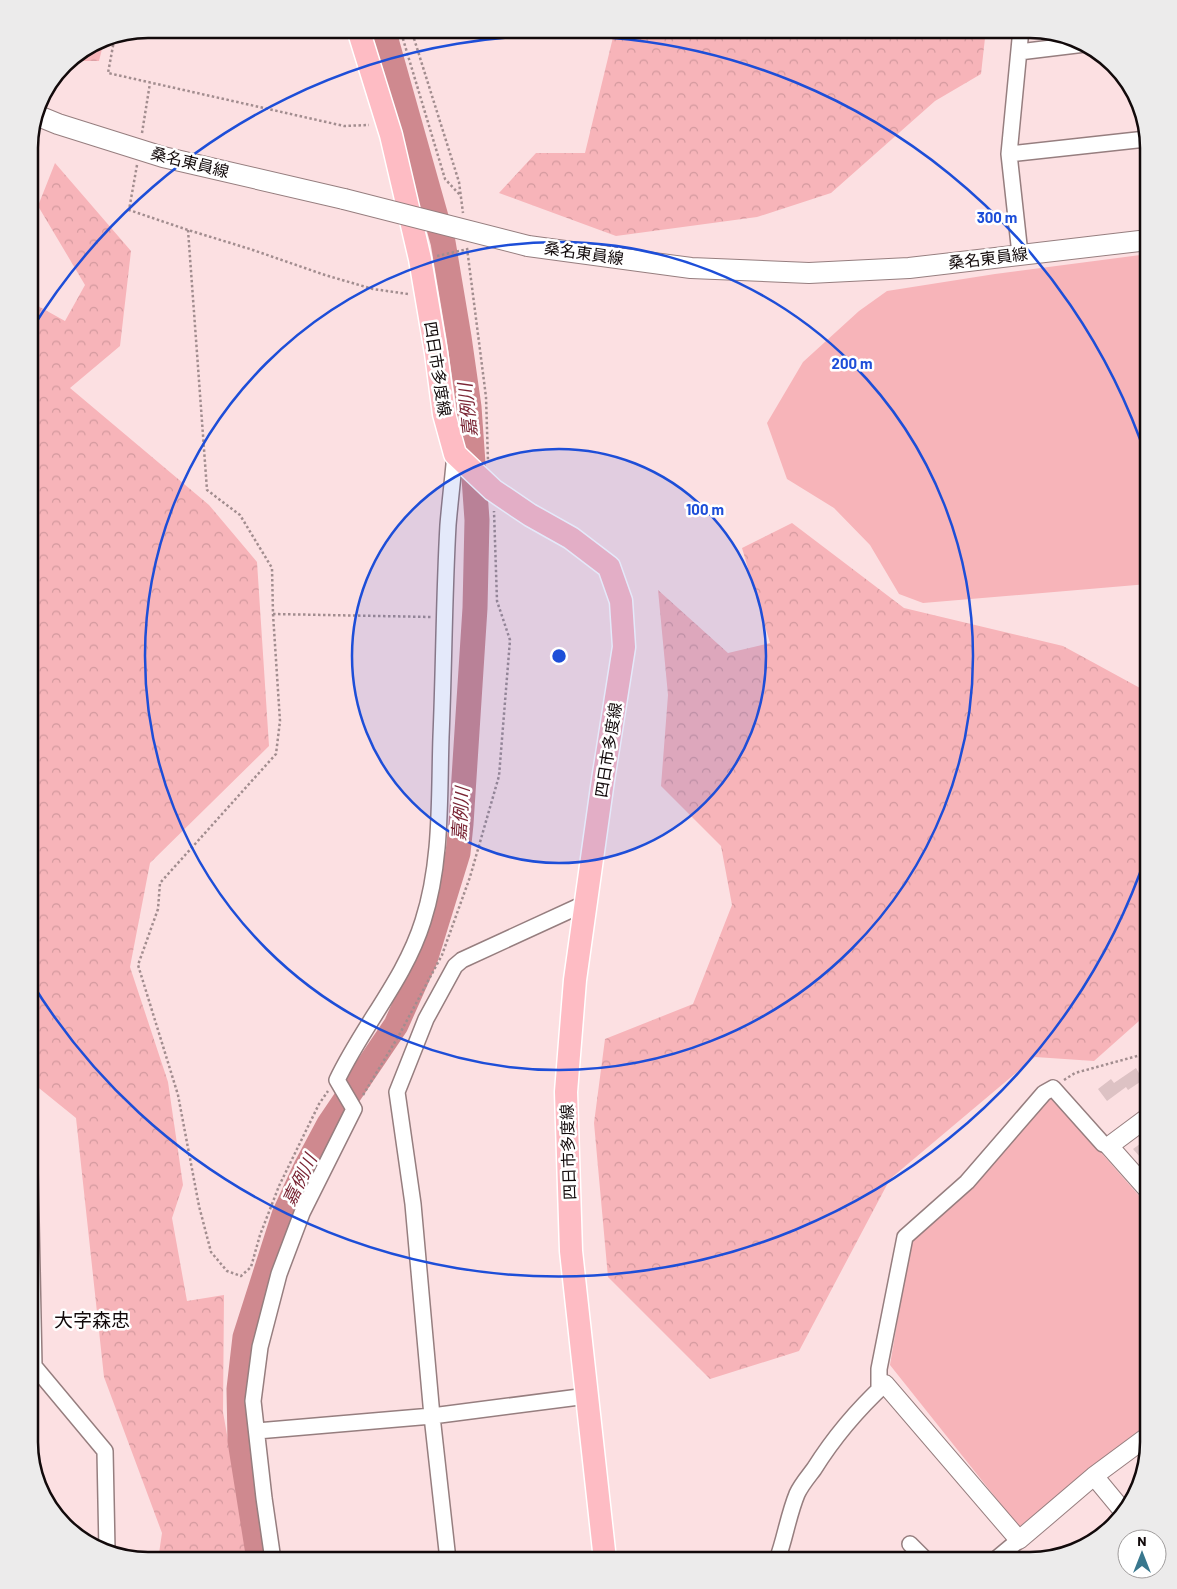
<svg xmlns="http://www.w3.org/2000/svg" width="1177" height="1589" font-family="Barlow,'Noto Sans JP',sans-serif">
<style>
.green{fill:#f7b4b9}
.forest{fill:url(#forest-crowns)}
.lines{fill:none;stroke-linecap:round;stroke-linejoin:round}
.river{stroke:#cf898f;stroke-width:25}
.building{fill:#ddc2c4}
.minor-casing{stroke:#967e7f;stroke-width:18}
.tertiary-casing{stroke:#967e7f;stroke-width:20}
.secondary-casing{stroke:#967e7f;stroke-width:22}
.primary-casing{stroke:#fff;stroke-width:25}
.path{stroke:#a28d8f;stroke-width:2.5;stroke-dasharray:2.5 2.5;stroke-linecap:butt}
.minor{stroke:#fff;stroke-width:15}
.tertiary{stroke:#fff;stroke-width:18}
.secondary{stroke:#fff;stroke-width:20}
.primary{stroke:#febcc4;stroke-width:22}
.secondary-bridge-casing{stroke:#967e7f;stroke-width:22;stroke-linecap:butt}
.secondary-bridge{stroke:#fff;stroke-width:20}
.ring{fill:none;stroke:#1d4ed8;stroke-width:2.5}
.labels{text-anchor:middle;stroke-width:5;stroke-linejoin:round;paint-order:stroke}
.street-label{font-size:16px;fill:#120a0b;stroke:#fff}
.water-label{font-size:18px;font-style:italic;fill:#7a2635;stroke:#fff}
.quarter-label{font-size:19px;fill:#120a0b;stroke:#fff}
.rim{fill:none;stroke:#120a0b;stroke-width:2.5}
.centre{fill:#1d4ed8;stroke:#fff;stroke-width:2.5}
.ring-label{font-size:15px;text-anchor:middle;font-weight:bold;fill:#1d4ed8;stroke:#fff;stroke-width:5;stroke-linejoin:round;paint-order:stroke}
</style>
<defs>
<pattern id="forest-crowns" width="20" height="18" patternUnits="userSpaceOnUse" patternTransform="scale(1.25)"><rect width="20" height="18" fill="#f7b4b9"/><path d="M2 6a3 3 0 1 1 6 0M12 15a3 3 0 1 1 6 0" fill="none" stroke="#d3999e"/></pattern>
</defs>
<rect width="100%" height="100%" fill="#fce0e2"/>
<!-- green -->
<path class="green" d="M1148,254V584L923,603L899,594L870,545L834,508L787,479L767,423L803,362L859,311L887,291L995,274Z
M1050,1099L1055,1100L1148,1206V1423L1019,1527L890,1365L911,1240L967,1192Z"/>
<!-- forest -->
<path class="forest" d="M615,29H986L981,74L935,101L831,193L757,217L616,236L499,193L536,153H585Z
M105,37L99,61H76L70,58Z
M55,163L131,251L120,346L70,388L209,505L257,562L269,746L150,863L130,967L168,1082L183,1185L172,1218L187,1301L224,1295L223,1412L249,1560H158L162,1533L104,1377L76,1118L29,1080V301L65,321L85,285L38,206Z
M792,523L904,608L1063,646L1140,688L1148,704V1013L1094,1061L1035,1057L890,1179L799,1351L710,1379L608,1277L594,1123L605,1039L693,1004L732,905L721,846L661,786L668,695L658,590L728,653L770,643L742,548Z"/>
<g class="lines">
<!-- river -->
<path class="river" d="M259,1560L240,1441L239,1389L245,1337L284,1215L306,1167L329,1124L396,1025L425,960L458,853L461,824L475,608L477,520L469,407L459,337L443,242L383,29"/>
</g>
<!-- building -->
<path class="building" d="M1136,1068L1143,1080L1128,1090L1126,1087L1107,1101L1098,1089L1111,1079L1114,1083Z
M1148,1138V1166L1133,1149Z"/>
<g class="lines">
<!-- minor casing -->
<g class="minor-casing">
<path id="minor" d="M1019,52L1085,44
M1009,154L1146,139
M1020,254L1009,154L1021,29
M29,1363L34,1366L105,1451L107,1550
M29,1371L34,1366L29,1125
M879,1389V1369L905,1237L967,1182L1044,1093L1053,1088L1103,1144L1109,1146
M257,1431L432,1416L587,1396
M910,1544L926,1560
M273,1560L264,1498L253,1401L260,1347L279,1274L302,1213L354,1109L337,1080C363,1025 405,979 423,921C442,862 439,798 441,737C444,666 444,596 448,525C450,501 453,477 455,454
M448,1560L432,1416L413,1204L397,1092L426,1019L455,966L462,960L586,903
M777,1560C785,1539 788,1516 797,1494C801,1485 808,1477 814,1469C834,1437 858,1409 885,1384
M995,1560L1019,1540"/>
</g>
<!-- tertiary casing -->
<g class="tertiary-casing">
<path id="tertiary" d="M1148,1190L1109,1146L1148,1117
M885,1384L1019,1540L1094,1476L1148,1436
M1094,1476L1123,1511"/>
</g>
<!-- secondary casing -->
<g class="secondary-casing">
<path id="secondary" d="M36,115L58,124L163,157L344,199
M528,246L691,268L809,273L909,268L1148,240"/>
</g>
<!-- primary casing -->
<g class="primary-casing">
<path id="primary" d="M358,29L391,135L420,259L436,353L444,414L455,454L493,490L530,515L571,538L609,567L621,601L624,647L603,780L575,980L566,1092L571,1251L605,1560"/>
</g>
<!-- path -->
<path class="path" d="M400,29L445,179L460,195
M411,29L459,182L463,213
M115,35L108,73L344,126L369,125
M142,133L150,83
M137,165L129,210L188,230L250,249L325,275L373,289L408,294
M188,230L207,490L240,515L272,568L273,614L280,721L276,754L160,883L158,909L138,965L178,1095L199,1206L211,1252L227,1271L241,1276L251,1267L260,1235L279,1186L319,1104L328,1091
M467,248L486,397L488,461
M437,256L468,249
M273,614L431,617
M1064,1080L1075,1073L1148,1053
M363,1095L398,1037L442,955L470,877L499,776L510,640L497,601L494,511"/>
<!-- minor -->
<use href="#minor" class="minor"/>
<!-- tertiary -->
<use href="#tertiary" class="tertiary"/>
<!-- secondary -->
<use href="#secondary" class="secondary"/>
<!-- primary -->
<use href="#primary" class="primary"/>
<!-- secondary-bridge casing -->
<g class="secondary-bridge-casing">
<path id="secondary-bridge" d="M344,199L528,246"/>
</g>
<!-- secondary-bridge -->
<use href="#secondary-bridge" class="secondary-bridge"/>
</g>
<!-- distance rings -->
<circle cx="559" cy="656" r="207" fill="#1d4ed8" fill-opacity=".12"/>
<g class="ring">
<circle cx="559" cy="656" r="207"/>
<circle cx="559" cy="656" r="414"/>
<path d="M1147 853A620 620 0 0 1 30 980M30 332A620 620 0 0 1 1147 459"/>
</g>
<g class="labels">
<!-- street labels -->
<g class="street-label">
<text transform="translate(190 162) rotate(14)" y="6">桑名東員線</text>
<text transform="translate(584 253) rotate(8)" y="6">桑名東員線</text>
<text transform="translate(988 258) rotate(-7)" y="6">桑名東員線</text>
<text transform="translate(438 369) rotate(81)" y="6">四日市多度線</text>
<text transform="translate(608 750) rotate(-81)" y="6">四日市多度線</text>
<text transform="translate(568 1152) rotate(-92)" y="6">四日市多度線</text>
</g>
<!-- water labels -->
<g class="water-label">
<text transform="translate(468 410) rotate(-96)" y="6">嘉例川</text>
<text transform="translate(461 814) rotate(-86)" y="6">嘉例川</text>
<text transform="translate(300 1180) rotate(-64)" y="6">嘉例川</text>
</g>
<!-- quarter labels -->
<g class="quarter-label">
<text x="92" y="1327">大字森忠</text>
</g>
</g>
<!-- crop -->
<path d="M0 0H1177V1589H0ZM148 38H1030A110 110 0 0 1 1140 148V1442A110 110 0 0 1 1030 1552H148A110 110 0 0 1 38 1442V148A110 110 0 0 1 148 38Z" fill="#ecebeb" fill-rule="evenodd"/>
<path class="rim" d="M148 38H1030A110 110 0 0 1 1140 148V1442A110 110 0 0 1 1030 1552H148A110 110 0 0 1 38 1442V148A110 110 0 0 1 148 38Z"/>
<circle cx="559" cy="656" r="8" class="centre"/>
<g class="ring-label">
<text x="997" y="223">300 m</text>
<text x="852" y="369">200 m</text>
<text x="705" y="515">100 m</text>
</g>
<!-- north arrow -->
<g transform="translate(1142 1554)"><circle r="24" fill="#ffffff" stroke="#a09d9d"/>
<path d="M0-4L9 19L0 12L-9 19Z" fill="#39778d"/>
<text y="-8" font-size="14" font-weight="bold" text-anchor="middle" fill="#120a0b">N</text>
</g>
</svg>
